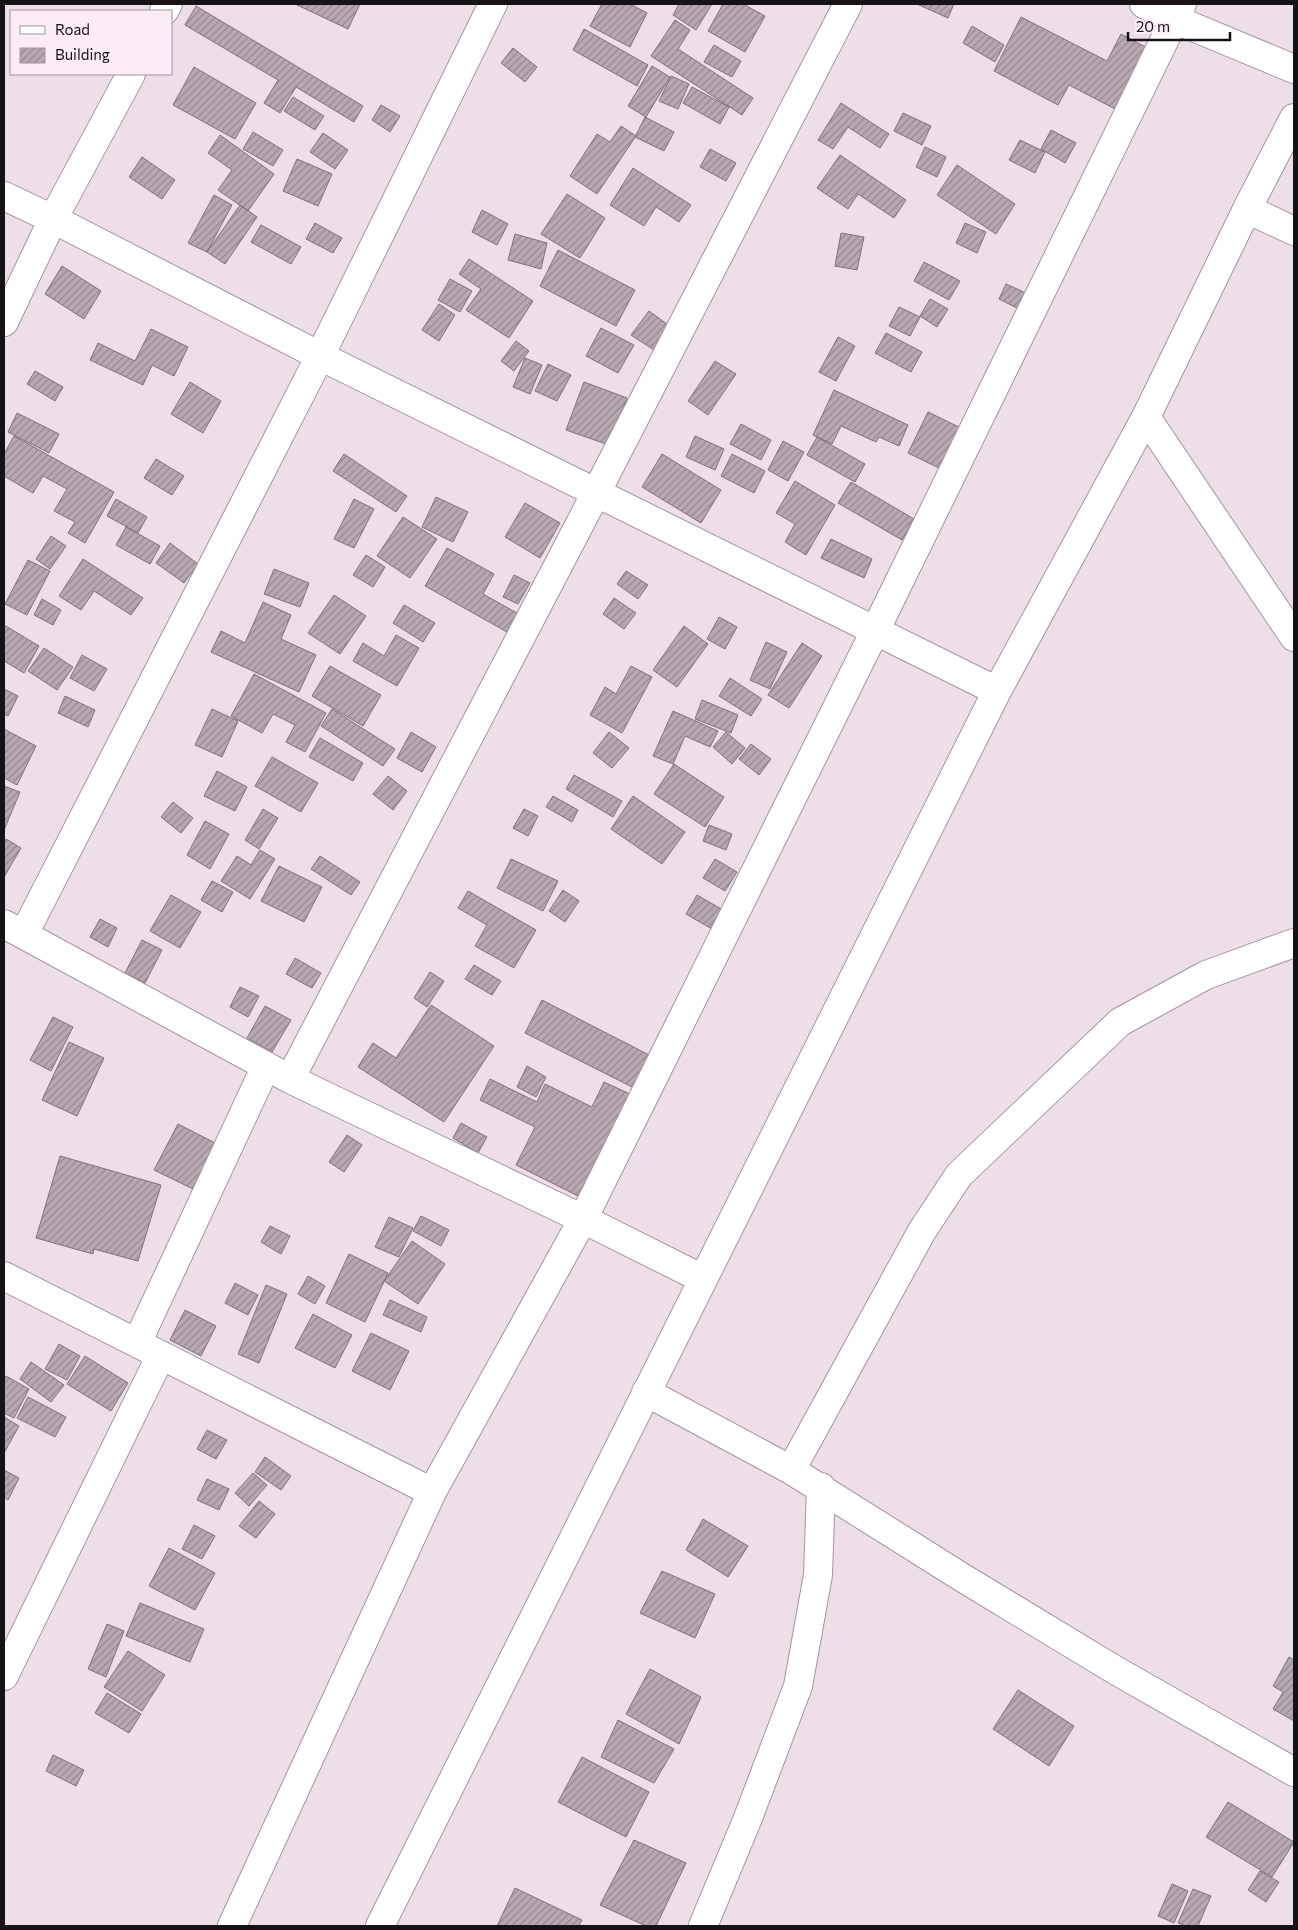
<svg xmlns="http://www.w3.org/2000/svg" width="1298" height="1930" font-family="Commissioner,sans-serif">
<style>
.building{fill:url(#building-hatch);stroke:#7f717a}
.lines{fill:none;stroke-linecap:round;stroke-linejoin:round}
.minor-casing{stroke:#a3949e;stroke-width:30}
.minor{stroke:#fff;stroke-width:28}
</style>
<defs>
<pattern id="building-hatch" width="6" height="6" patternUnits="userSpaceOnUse" patternTransform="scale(1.25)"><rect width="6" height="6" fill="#b8a8b2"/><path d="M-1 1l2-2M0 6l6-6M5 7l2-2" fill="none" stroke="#958790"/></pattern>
</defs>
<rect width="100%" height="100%" fill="#eedee8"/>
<!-- building -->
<path class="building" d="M295,4H360L348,29Z
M602,4H630L647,13L630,47L590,26Z
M679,4H712L696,30L673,15Z
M723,4H743L765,16L745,52L708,31Z
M917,4H954L948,18Z
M196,6L363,106L354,122L296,87L280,113L264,103L278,80L185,25Z
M1021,17L1107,61L1121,34L1153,51L1121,112L1069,85L1058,105L994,71Z
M675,20L690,30L678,49L753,98L742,115L651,56Z
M972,26L1004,45L995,62L963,43Z
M584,29L648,65L637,86L573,50Z
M714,45L741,61L732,77L704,62Z
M513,48L537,67L525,82L501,63Z
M652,66L670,77L646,117L628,106Z
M194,67L256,103L235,139L173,105Z
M671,76L689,84L678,109L659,101Z
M692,87L729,107L720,124L683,103Z
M293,97L324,116L315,130L284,111Z
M841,103L889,134L880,148L848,127L833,149L818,140Z
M381,105L400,116L390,132L372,120Z
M903,113L931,126L922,145L894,131Z
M645,117L674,132L664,151L635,137Z
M621,126L636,136L597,194L570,176L597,134L610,142Z
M1051,130L1076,143L1065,163L1041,149Z
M253,132L283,150L273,166L243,149Z
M323,133L348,150L335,169L310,152Z
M220,135L274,174L248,211L218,190L232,170L208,153Z
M1020,140L1045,152L1035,173L1009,160Z
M925,147L946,157L937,177L916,167Z
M710,149L736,163L726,181L700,167Z
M840,155L906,200L894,218L858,194L848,209L817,188Z
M142,157L175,180L162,199L129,177Z
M297,159L332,174L318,206L283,191Z
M957,165L1015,204L996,234L937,195Z
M633,168L691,205L679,222L656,207L644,226L610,205Z
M567,194L605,218L580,258L541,234Z
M214,195L232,205L207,252L188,243Z
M240,205L257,217L225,264L207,252Z
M482,210L508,224L497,245L472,232Z
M315,223L342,238L333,253L306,239Z
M965,223L986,232L977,253L956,243Z
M261,225L301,247L291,264L251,242Z
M841,233L864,237L857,270L835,266Z
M515,234L547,243L541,269L508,260Z
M558,250L635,290L616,326L540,286Z
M469,259L533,301L509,338L466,310L481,289L459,274Z
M924,262L960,281L949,300L914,281Z
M62,266L101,291L84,319L45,294Z
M450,279L472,291L460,312L438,300Z
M1006,284L1039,299L1031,315L999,299Z
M930,299L948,309L937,327L920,316Z
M439,304L455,315L439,341L422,330Z
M899,307L920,317L910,336L889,326Z
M649,311L671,327L654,350L631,335Z
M601,328L634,345L618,373L586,356Z
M151,329L188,347L174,376L152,365L143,385L90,360L98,343L135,361Z
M886,333L922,352L911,372L875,353Z
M838,337L855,346L836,381L819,372Z
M516,341L529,351L514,371L501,361Z
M525,358L542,365L530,394L513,387Z
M715,361L736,374L708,415L688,401Z
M548,364L571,375L557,401L535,391Z
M35,371L63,387L55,401L27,384Z
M190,382L221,401L203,433L171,414Z
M584,382L627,398L609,445L566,430Z
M834,390L908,425L899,446L879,437L876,442L841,426L832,444L813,435Z
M928,412L961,428L941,469L908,453Z
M17,413L59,434L49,453L8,432Z
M741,424L771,440L761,460L730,444Z
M14,436L114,492L85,543L68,533L75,522L54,511L67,489L43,476L33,493L4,476V454Z
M695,436L724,449L715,470L686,457Z
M817,437L865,464L855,482L807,455Z
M783,441L804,452L788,481L768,470Z
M344,454L407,496L396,512L333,471Z
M662,454L721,490L701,523L642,487Z
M732,454L765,471L754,493L721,476Z
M156,459L184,476L172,495L144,478Z
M795,481L835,505L806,555L785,542L795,524L776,513Z
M851,482L914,519L902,540L838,503Z
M436,497L468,512L453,542L422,527Z
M116,499L147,517L138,533L107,516Z
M354,499L374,509L354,548L334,539Z
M525,503L560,523L540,558L505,537Z
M403,517L437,539L410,578L377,556Z
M126,527L160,546L150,564L116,545Z
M51,536L66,546L50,569L36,559Z
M831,539L872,559L864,578L821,558Z
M170,543L198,564L184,583L156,563Z
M447,548L494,574L483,594L517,613L507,632L425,586Z
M366,555L385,567L373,587L353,575Z
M83,559L143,598L131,615L94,591L81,610L59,596Z
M28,560L50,571L27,615L5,604Z
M274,569L309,583L300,607L264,594Z
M626,571L648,585L638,599L617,584Z
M514,575L530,583L518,604L503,597Z
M334,595L366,616L340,654L308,633Z
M614,598L636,613L624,629L603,614Z
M42,599L61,610L53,625L34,615Z
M263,602L291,615L281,639L316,655L299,692L211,652L221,631L245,643Z
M404,605L435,623L423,642L393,623Z
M719,617L737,627L725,649L707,639Z
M4,625L39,646L24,673L4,661Z
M684,626L708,644L677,687L653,670Z
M396,635L419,648L397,686L353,661L363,643L384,656Z
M766,642L787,652L770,689L750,680Z
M802,643L822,656L789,708L768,695Z
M44,648L73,667L57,690L28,671Z
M82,655L107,669L94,691L70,678Z
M330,666L381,695L363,726L312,696Z
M631,666L652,677L622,733L590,715L605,687L616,694Z
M254,674L326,713L305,752L286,742L295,725L273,714L262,733L231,716Z
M730,678L762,699L751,716L719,696Z
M4,689L18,696L8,716L4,714Z
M65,696L95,710L88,727L58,713Z
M702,700L738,715L731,733L695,719Z
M212,709L238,721L222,757L195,745Z
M332,709L395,749L383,766L321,726Z
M673,711L718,731L710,747L685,736L673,764L653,756Z
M4,729L36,746L17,785L4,778Z
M411,732L436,747L422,772L397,758Z
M609,732L629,748L612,768L593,753Z
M726,732L745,748L732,764L713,747Z
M320,738L363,763L353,781L309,757Z
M751,744L771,759L759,775L739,759Z
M272,757L318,783L301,812L255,786Z
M674,764L724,797L705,827L654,794Z
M217,771L247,787L235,811L204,796Z
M574,775L622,801L613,817L566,789Z
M388,776L407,791L393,810L373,794Z
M4,786L20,792L4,830Z
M553,796L578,810L572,822L546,807Z
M633,796L685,832L662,864L611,829Z
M173,802L193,818L181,833L161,817Z
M263,809L278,818L259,849L245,840Z
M524,809L538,816L528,836L513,828Z
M205,821L229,834L210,869L187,855Z
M709,825L732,834L726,850L703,841Z
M6,839L21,848L4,877V843Z
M260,850L275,859L250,899L221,881L237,856L251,865Z
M320,856L360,882L351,895L311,869Z
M511,859L558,881L543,911L497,888Z
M715,859L737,872L725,891L703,878Z
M279,866L322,887L304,922L261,901Z
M212,881L233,892L222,912L201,900Z
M563,890L579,901L565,922L549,911Z
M468,891L536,930L514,968L475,946L487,925L458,908Z
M171,895L201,912L180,948L150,931Z
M697,895L723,910L712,929L686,914Z
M100,919L117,928L108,947L90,937Z
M142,940L162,950L145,983L125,973Z
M295,958L321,973L312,988L286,974Z
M474,965L501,981L492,995L465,979Z
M430,972L444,981L427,1007L414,998Z
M240,987L259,996L248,1017L230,1007Z
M542,1000L657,1059L640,1091L525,1033Z
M431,1005L494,1046L444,1122L358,1067L373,1043L396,1058Z
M265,1006L291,1020L272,1052L247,1038Z
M53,1017L73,1027L51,1071L30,1060Z
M69,1042L104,1058L77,1116L42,1100Z
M527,1066L546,1077L536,1097L517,1087Z
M490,1079L537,1102L545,1084L592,1107L604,1082L630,1094L580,1197L516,1165L535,1127L480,1100Z
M461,1123L487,1137L478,1153L453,1138Z
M178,1124L219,1145L195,1190L154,1170Z
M347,1135L362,1145L344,1172L329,1162Z
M60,1156L161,1185L138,1261L94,1249L93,1254L36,1238Z
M421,1216L449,1230L441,1246L413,1231Z
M389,1217L413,1228L399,1257L375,1247Z
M270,1226L290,1236L281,1254L261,1242Z
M412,1241L445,1264L418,1304L384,1281Z
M349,1254L388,1273L365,1322L326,1303Z
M308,1276L325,1286L315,1304L298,1294Z
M235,1283L258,1295L248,1315L225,1303Z
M266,1285L287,1294L259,1363L238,1354Z
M390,1300L427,1317L421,1332L383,1315Z
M185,1310L216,1326L201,1356L170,1340Z
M313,1314L352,1335L335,1368L295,1348Z
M371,1333L409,1351L390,1390L352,1371Z
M59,1344L80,1356L67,1380L45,1369Z
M85,1356L128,1383L111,1411L67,1384Z
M31,1362L64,1385L51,1402L20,1379Z
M6,1376L29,1389L14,1418L4,1413V1380Z
M28,1397L66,1417L55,1437L17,1418Z
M4,1417L19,1426L4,1453Z
M207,1430L227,1440L216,1459L197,1449Z
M265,1457L291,1476L281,1490L255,1472Z
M4,1470L19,1478L8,1500L4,1497Z
M253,1473L267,1485L249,1506L235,1493Z
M207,1479L229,1489L219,1510L197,1500Z
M259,1501L275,1514L256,1538L239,1526Z
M703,1519L748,1546L728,1577L686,1550Z
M194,1525L215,1536L202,1559L182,1549Z
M169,1548L215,1573L195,1610L149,1586Z
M662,1571L715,1594L695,1638L640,1613Z
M140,1603L204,1629L190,1662L126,1636Z
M107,1624L124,1631L106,1677L88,1669Z
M128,1651L165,1675L142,1711L104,1687Z
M1289,1657L1294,1660V1721L1273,1709L1283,1692L1273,1686Z
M650,1669L701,1697L679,1744L626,1714Z
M1018,1690L1074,1726L1049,1766L993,1729Z
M107,1693L141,1714L129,1733L95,1713Z
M618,1720L674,1749L654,1783L601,1757Z
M53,1755L84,1770L76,1786L46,1771Z
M582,1757L649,1792L626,1837L558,1802Z
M1228,1802L1294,1842L1272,1877L1206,1837Z
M634,1840L686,1863L656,1926H646L600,1905Z
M1260,1871L1279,1882L1266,1902L1248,1890Z
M1172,1884L1188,1891L1174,1923L1158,1916Z
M515,1888L582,1920L579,1926H497Z
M1193,1889L1211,1896L1198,1926H1186L1178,1923Z"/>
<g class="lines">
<!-- minor casing -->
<g class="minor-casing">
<path id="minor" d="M1144,4L1174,19L1294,69
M164,11L168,4
M4,196L53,219L320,356L997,691
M1247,209L1294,231
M4,322L53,219L131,74
M1146,417L1294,637
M4,924L290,1079L583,1219L703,1279
M24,934L320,356L493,4
M290,1079L596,493L848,4
M4,1276L432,1492
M137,1343L266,1066
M646,1392L791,1470L963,1578L1115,1670L1294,1772
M791,1470L922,1231L959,1175L1120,1022L1206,975L1294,943
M4,1676L161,1355
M232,1926L432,1492L583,1219L875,631L1182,4
M380,1926L997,691L1146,417L1247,209L1294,118
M703,1926L748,1818L798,1686L818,1575L821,1487"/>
</g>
<!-- minor -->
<use href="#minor" class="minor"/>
</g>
<!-- border -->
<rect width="1298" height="1930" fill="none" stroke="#171215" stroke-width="10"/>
<!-- legend -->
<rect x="10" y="10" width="162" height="65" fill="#fcecf6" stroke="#a0959c"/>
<rect x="20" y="26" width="25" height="8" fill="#ffffff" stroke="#a0959c"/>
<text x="55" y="35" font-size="15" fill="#171215">Road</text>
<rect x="20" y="48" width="25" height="15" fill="url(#building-hatch)" stroke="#a0959c"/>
<text x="55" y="60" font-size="15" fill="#171215">Building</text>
<!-- scale -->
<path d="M1128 32v8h102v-8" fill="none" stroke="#171215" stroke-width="2.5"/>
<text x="1136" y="32" font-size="15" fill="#171215" stroke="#fcecf6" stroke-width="4" paint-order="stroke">20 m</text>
</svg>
